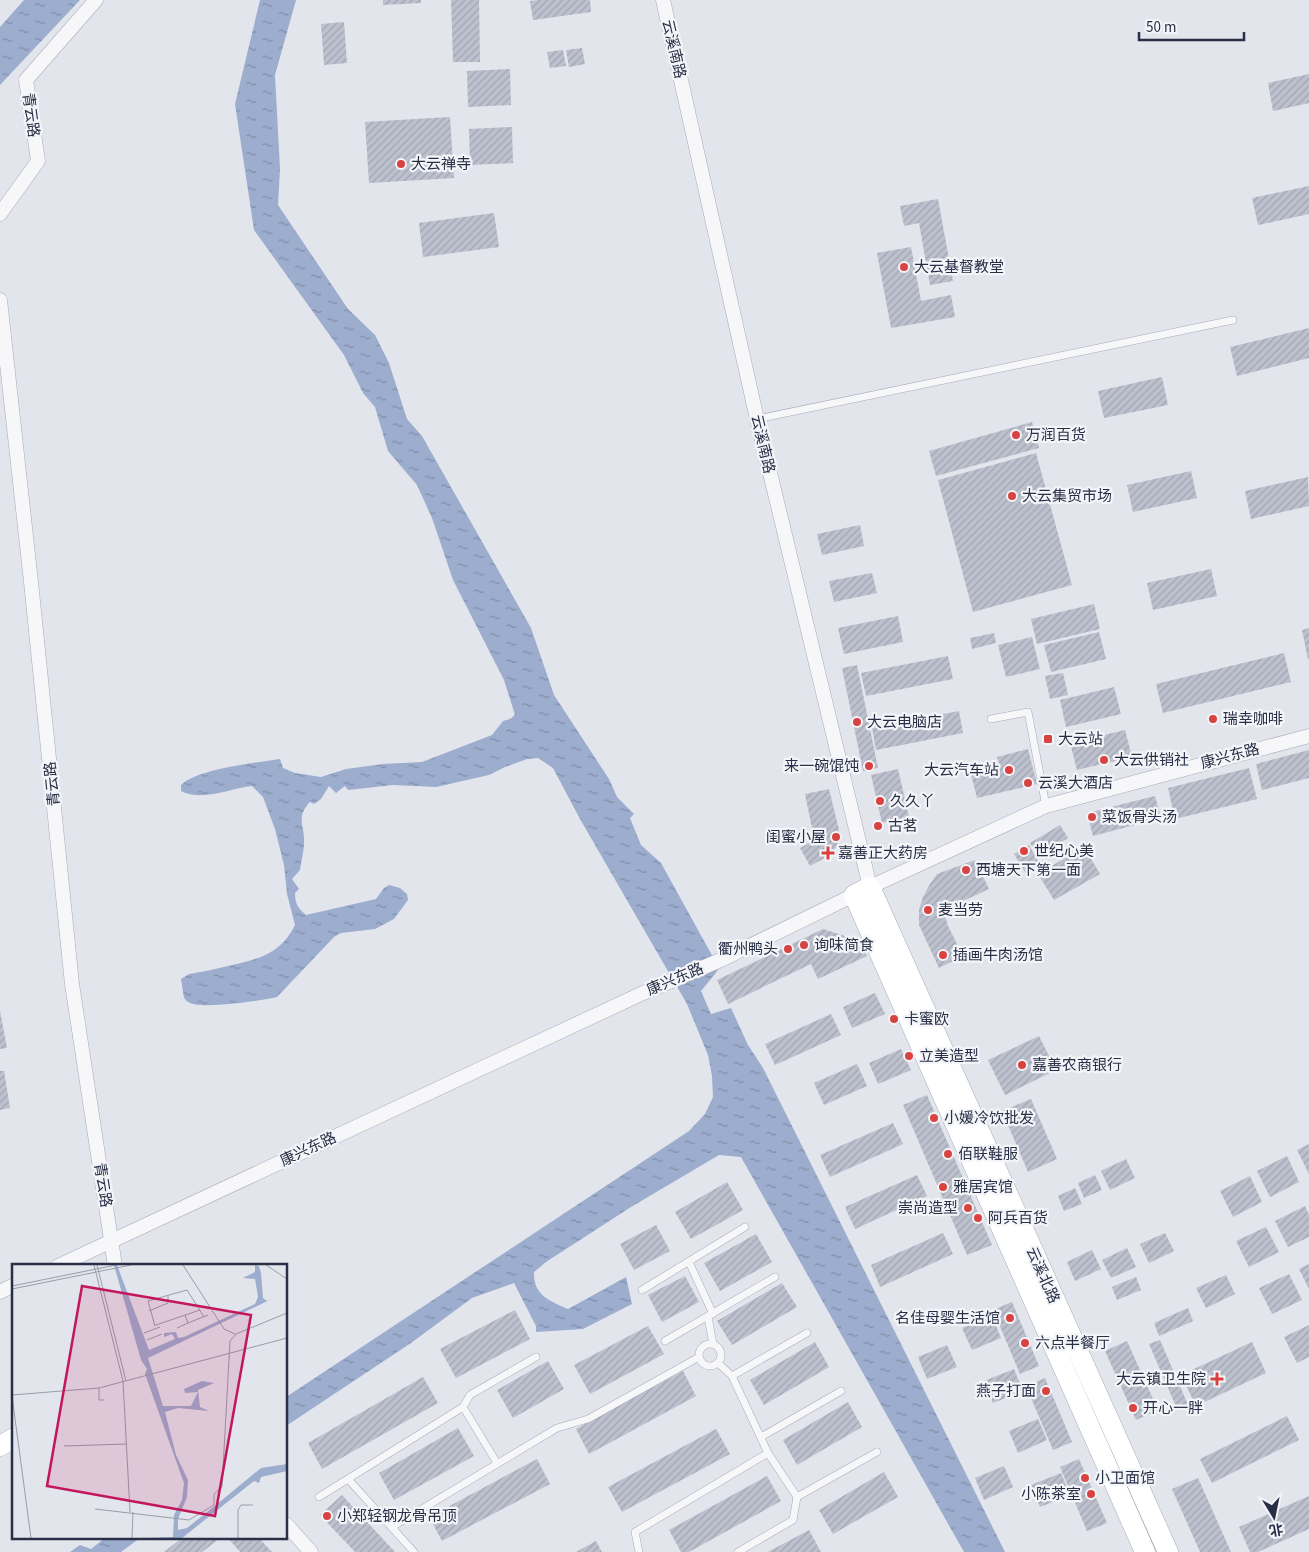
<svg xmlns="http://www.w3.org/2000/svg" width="1309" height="1552" font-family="'Source Sans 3','Noto Sans SC',sans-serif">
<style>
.water{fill:url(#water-ripples)}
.building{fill:url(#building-hatch)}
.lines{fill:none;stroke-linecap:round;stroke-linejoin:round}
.lane-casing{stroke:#a7abb7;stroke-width:8}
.street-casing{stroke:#a7abb7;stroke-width:15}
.secondary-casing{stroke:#a7abb7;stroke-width:21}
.lane{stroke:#f7f7fa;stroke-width:7}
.street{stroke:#f7f7fa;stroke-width:14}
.secondary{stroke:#fff;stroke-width:20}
.poi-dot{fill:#d84341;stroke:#f3f5f9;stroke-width:2}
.labels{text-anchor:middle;stroke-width:4.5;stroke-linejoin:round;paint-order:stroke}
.street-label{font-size:15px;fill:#292f46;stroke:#f3f5f9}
.poi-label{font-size:15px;fill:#292f46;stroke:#f3f5f9;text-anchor:start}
.inset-road{fill:none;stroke:#999caa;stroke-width:1}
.view{fill:#c2185b;fill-opacity:0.15;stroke:#c2185b;stroke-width:2.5}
.inset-edge{fill:none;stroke:#292f46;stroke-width:2.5}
</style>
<defs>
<pattern id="water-ripples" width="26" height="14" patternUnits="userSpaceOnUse" patternTransform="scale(1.25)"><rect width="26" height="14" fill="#9cadce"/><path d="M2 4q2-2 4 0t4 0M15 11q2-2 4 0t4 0" fill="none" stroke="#7f8da9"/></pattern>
<pattern id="building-hatch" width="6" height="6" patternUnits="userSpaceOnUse" patternTransform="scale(1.25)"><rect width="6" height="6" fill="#bdc0cd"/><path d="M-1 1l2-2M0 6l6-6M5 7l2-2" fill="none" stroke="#a2a5b1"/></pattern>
</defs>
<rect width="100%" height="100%" fill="#e3e5ec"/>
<!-- water -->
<path class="water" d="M24,0H80L0,85V27Z
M260,0H296L275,75L280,169L278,205L348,309L375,335L389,363L407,419L422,436L531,628L554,695L609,779L617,797L634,814L630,818L641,845L661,863L719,968L715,974L701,991L711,1014L731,1008L748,1045L763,1068L1005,1552H964L741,1157L719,1155L631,1207L546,1262L534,1272C533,1295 550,1301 568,1309L626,1277L632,1304L583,1329L536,1332V1326L514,1283L472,1298L411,1343L286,1426V1397L689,1131L705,1114L713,1097L712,1076L708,1055L687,1004L580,819L553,768L538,758L527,759L505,767L489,775L436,787L393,785L348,790L345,786L336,793L329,786L321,799L314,804L310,802C295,818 305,825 304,843C304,851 301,862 300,870L292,879L299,889L295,893C295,904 298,908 306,915L376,899L384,888L389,885L400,888L407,894L408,900L394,919L375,929L341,933L334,937L277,997C261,1001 203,1009 190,1003C187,1002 186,1000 184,998L181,979L189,974C202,972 215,969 228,966C258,959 280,955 295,925L287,894L284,865L275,829L263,797L252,786C231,788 202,802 181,791V785C199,768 255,763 280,759L283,768L295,773L321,777L346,769L383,764L422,762L492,735L503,721L510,719L515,715L504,680L453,580L432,518L417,485L388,451L375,407L363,393L344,355L254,230L235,104Z
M105,1538H140L121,1552H70L80,1545L91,1549Z"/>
<!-- building -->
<path class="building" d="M383,0H421V3L383,5Z
M451,0H479L480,62H453Z
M539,0H590L591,12L533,20L530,1Z
M344,22L347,63L324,65L321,24Z
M582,48L585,64L569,67L566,50Z
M563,50L566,66L550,68L547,52Z
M510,69L511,105L468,107L467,71Z
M1309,74V103L1273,111L1268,83Z
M450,117L454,178L369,183L365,122Z
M512,127L513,163L470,165L469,129Z
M1309,186V214L1258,225L1252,198Z
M938,199L953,281L930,285L919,223L904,226L900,206Z
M494,213L499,247L423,257L419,223Z
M911,247L921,301L951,295L955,317L891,328L877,253Z
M1309,328V358L1237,376L1230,347Z
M1162,377L1168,405L1104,418L1098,391Z
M1032,422L1039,448L936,476L929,451Z
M1036,453L1072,585L973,612L938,480Z
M1191,471L1197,498L1133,512L1127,485Z
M1308,477L1309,506L1251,519L1245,491Z
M860,525L864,546L822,555L817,534Z
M1211,569L1217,596L1153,610L1147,583Z
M872,573L877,593L834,602L829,581Z
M1094,604L1100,629L1037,644L1031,619Z
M898,616L903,642L844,654L838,628Z
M1309,628V659H1308L1302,630Z
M1099,632L1106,659L1051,672L1044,645Z
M994,633L996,643L972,649L970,638Z
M1032,637L1040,669L1006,677L998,645Z
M1284,653L1291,682L1163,713L1156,684Z
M948,656L953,679L866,696L861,673Z
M857,665L878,768L863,771L842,668Z
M1063,673L1068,695L1050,699L1045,676Z
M1114,687L1121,714L1066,727L1060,700Z
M959,711L963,733L876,750L872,728Z
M1125,730L1132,757L1077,770L1070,743Z
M1028,749L1037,784L977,798L971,774L1000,767L997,757Z
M1309,750V778L1262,790L1256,764Z
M1249,768L1257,799L1175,819L1168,788Z
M898,769L909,817L882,823L871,775Z
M829,789L839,830L838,843L832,854L810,866L800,848L810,842L813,833L805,794Z
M1155,796L1161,818L1093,836L1087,813Z
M1060,825L1068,838L1038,856L1030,843Z
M1029,845L1041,866L1026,874L1014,854Z
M1084,847L1100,874L1054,900L1038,874Z
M975,860L989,889L950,907L945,916L948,926L963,956L939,968L919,925V910L923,897L930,884L937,874Z
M823,929L860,941L867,956L818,979L811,964L728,1004L717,980Z
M875,993L885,1014L852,1028L843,1007Z
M0,1011L7,1048L0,1049Z
M831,1014L841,1035L775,1065L765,1044Z
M1039,1036L1056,1070L1005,1095L988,1060Z
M901,1049L911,1070L878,1084L869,1063Z
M857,1064L867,1086L824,1105L814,1083Z
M0,1071H4L10,1108L0,1110Z
M927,1095L992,1245L967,1255L903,1105Z
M1031,1099L1057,1159L1028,1172L1002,1111Z
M893,1123L903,1144L830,1177L820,1155Z
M1309,1144V1174L1297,1150Z
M1287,1156L1299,1182L1270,1197L1257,1171Z
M1126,1159L1135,1178L1110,1190L1101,1171Z
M917,1175L927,1196L855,1229L845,1207Z
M1095,1175L1102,1190L1084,1198L1078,1183Z
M1250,1176L1262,1202L1233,1217L1220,1191Z
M727,1182L743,1210L691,1239L675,1212Z
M1075,1188L1082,1204L1064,1211L1058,1196Z
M1305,1206L1309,1215V1237L1288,1247L1275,1221Z
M656,1225L670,1251L634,1270L620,1244Z
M1266,1227L1279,1252L1249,1267L1236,1241Z
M943,1233L953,1254L880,1287L871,1265Z
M1165,1233L1174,1251L1149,1263L1140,1244Z
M756,1234L772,1262L720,1291L704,1263Z
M1127,1248L1136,1267L1111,1278L1102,1260Z
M1092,1250L1101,1269L1075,1281L1067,1262Z
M1309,1264V1289L1299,1269Z
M1289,1274L1302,1300L1272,1314L1259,1288Z
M1226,1275L1235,1294L1206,1308L1196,1288Z
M685,1276L699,1302L662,1322L648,1295Z
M1136,1277L1141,1290L1117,1300L1112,1287Z
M782,1283L797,1307L732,1345L717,1321Z
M1012,1302L1039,1366L1020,1374L993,1310Z
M1188,1308L1193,1321L1159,1336L1154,1323Z
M515,1310L530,1339L456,1378L440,1349Z
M992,1316L1001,1338L972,1350L962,1328Z
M1309,1325V1357L1297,1363L1284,1337Z
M648,1326L664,1354L590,1394L574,1365Z
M1160,1340L1189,1407L1178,1411L1149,1344Z
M1127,1341L1158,1410L1136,1420L1105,1351Z
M815,1342L829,1367L764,1405L750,1380Z
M1252,1342L1266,1373L1196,1406L1181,1375Z
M947,1345L957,1367L927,1379L918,1357Z
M548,1361L564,1389L513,1418L497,1390Z
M1014,1369L1023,1391L993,1403L984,1381Z
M683,1371L696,1396L589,1454L576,1429Z
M423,1377L438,1403L322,1469L308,1443Z
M1045,1378L1072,1442L1053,1450L1026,1386Z
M848,1402L862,1427L797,1465L783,1440Z
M1287,1416L1299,1440L1212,1483L1200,1459Z
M1038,1419L1047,1440L1018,1453L1009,1431Z
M458,1428L474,1456L394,1500L379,1473Z
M716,1429L730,1454L622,1512L608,1487Z
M537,1459L550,1484L442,1541L429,1517Z
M1079,1459L1107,1523L1087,1531L1060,1467Z
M1004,1466L1013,1487L984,1500L975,1478Z
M884,1472L898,1497L833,1534L819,1510Z
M1061,1473L1070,1495L1040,1507L1031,1485Z
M767,1476L781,1501L689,1552H681L669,1530Z
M1198,1478L1231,1552H1200L1172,1489Z
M342,1495L395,1552H355L320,1515Z
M1309,1496V1529L1258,1552H1250L1239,1527Z
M809,1530L821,1552H768Z
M182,1538H220L202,1552H164Z
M228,1538H256L257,1540L259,1538L272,1552H240Z
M596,1541L602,1552H576Z"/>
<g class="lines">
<!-- lane casing -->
<g class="lane-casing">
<path id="lane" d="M757,419L1233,320
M991,719L1028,712L1046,806
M689,1262L713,1314
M642,1290L745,1227
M708,1317L713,1344
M665,1341L775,1277
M699 1355a11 11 0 1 1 22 0a11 11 0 1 1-22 0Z
M718,1363L732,1376L768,1453L797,1497L793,1520L738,1552
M732,1376L807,1333
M761,1437L841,1391
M497,1463L463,1407L470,1395L536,1357
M348,1479L414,1552
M319,1497L463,1407
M797,1497L877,1452
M392,1527L557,1428L588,1419L699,1357
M639,1552L635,1532L768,1453"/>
</g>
<!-- street casing -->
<g class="street-casing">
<path id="street" d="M663,0L757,419L870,887L1046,806L1309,736
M0,214L38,161L26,80L96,0
M0,300L31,582L72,984L115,1266
M58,1266L643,993L723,959L854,895
M0,1292L14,1285
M286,1524L311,1552"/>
</g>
<!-- secondary casing -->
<g class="secondary-casing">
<path id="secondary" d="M0,1446L14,1438
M1145,1552L854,895L870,887L1168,1552"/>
</g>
<!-- lane -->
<use href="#lane" class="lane"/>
<!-- street -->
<use href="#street" class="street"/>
<!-- secondary -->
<use href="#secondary" class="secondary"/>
</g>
<!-- markers -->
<g class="poi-dot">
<circle cx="401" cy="164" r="5"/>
<circle cx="904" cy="267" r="5"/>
<circle cx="1016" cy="435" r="5"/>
<circle cx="1012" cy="496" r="5"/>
<circle cx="1213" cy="719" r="5"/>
<circle cx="857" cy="722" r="5"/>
<rect x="1043" y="734" width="10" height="10" rx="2.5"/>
<circle cx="1104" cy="760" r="5"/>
<circle cx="869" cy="766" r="5"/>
<circle cx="1009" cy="770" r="5"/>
<circle cx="1028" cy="783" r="5"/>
<circle cx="880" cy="801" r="5"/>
<circle cx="1092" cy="817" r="5"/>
<circle cx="878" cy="826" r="5"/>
<circle cx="836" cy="837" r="5"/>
<circle cx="1024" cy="851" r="5"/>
<path d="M825.5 845.5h5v5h5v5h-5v5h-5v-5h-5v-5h5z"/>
<circle cx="966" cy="870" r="5"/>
<circle cx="928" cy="910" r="5"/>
<circle cx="804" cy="945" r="5"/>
<circle cx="788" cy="949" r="5"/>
<circle cx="943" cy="955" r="5"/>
<circle cx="894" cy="1019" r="5"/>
<circle cx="909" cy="1056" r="5"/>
<circle cx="1022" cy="1065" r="5"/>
<circle cx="934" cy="1118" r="5"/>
<circle cx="948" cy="1154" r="5"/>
<circle cx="943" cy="1187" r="5"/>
<circle cx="968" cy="1208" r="5"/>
<circle cx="978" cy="1218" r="5"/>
<circle cx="1010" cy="1318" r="5"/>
<circle cx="1025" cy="1343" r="5"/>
<path d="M1214.5 1371.5h5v5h5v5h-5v5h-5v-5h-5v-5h5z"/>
<circle cx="1046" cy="1391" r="5"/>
<circle cx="1133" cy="1408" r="5"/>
<circle cx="1085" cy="1478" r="5"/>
<circle cx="1091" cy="1494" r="5"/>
<circle cx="327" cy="1516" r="5"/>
</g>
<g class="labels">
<!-- street labels -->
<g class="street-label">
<text transform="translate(674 49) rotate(77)" y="5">云溪南路</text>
<text transform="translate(31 115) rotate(82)" y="5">青云路</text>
<text transform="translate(763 444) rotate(77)" y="5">云溪南路</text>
<text transform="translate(1230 756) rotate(-15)" y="5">康兴东路</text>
<text transform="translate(52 784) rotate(-96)" y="5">青云路</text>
<text transform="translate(675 979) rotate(-23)" y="5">康兴东路</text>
<text transform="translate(308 1149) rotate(-25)" y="5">康兴东路</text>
<text transform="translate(103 1185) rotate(81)" y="5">青云路</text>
<text transform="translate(1043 1275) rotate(66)" y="5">云溪北路</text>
</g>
<!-- poi labels -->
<g class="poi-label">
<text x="411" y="169">大云禅寺</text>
<text x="914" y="272">大云基督教堂</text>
<text x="1026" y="440">万润百货</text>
<text x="1022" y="501">大云集贸市场</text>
<text x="1223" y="724">瑞幸咖啡</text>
<text x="867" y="727">大云电脑店</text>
<text x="1058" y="744">大云站</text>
<text x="1114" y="765">大云供销社</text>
<text x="859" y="771" text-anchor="end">来一碗馄饨</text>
<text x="999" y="775" text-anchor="end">大云汽车站</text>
<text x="1038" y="788">云溪大酒店</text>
<text x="890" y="806">久久丫</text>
<text x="1102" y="822">菜饭骨头汤</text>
<text x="888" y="831">古茗</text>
<text x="826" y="842" text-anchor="end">闺蜜小屋</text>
<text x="1034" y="856">世纪心美</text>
<text x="838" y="858">嘉善正大药房</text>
<text x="976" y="875">西塘天下第一面</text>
<text x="938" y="915">麦当劳</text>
<text x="814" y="950">询味简食</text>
<text x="778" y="954" text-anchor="end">衢州鸭头</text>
<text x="953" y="960">插画牛肉汤馆</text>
<text x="904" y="1024">卡蜜欧</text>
<text x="919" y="1061">立美造型</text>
<text x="1032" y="1070">嘉善农商银行</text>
<text x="944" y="1123">小媛冷饮批发</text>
<text x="958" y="1159">佰联鞋服</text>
<text x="953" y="1192">雅居宾馆</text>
<text x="958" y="1213" text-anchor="end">崇尚造型</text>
<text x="988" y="1223">阿兵百货</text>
<text x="1000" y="1323" text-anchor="end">名佳母婴生活馆</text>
<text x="1035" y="1348">六点半餐厅</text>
<text x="1206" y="1384" text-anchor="end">大云镇卫生院</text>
<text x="1036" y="1396" text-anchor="end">燕子打面</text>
<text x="1143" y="1413">开心一胖</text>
<text x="1095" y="1483">小卫面馆</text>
<text x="1081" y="1499" text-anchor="end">小陈茶室</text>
<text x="337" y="1521">小郑轻钢龙骨吊顶</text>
</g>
</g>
<!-- overview -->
<g transform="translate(12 1264)">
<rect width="275" height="275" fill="#e3e5ec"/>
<path d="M102,1H105L137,86L163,75L160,70L152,73V69L164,68L166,74L172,73L243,40L246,33L243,15L231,14L243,8V1L247,2L249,9L251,34L255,37L266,32L136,94L151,142H179L186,128L173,129L172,125L190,117L202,119L186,126L188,143L197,147L166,144L153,148L164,191L176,216L175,233L166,255V266L175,264L204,241L249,204L275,200V207L249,213L247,219L242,217L170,274H131L161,273L162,251L170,236L172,219L133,110L135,105L129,96Z" fill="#9cadce"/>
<path class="inset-road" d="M82,1L111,117L118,248M85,1L114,117M171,1L212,65L223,70M254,1L275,15M0,22L104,1M0,25L119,1M137,47L156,39V32M142,59L143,62L136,37L175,26L192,53M176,59L196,51M144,61L188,46M165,64L176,59L173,51M132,69L148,63M135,76L150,70M87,124V136H92M0,131L87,124L275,74M0,132L19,274M52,182L115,180M83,245L177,256L202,241V230L210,223L218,77L224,70L275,49M120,274L121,248M226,274V246L229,241H241"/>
<path class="view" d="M70,22L239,51L203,252L35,222Z"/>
<rect width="275" height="275" class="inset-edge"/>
</g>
<!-- north arrow -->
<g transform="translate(1274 1517) rotate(170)" stroke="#f3f5f9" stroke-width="4" paint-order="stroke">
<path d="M0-4L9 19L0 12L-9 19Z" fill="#292f46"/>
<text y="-8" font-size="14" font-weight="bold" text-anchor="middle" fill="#292f46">北</text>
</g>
<!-- scale -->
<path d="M1139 32v8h105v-8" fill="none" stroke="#292f46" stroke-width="2.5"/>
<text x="1146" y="32" font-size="15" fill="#292f46" stroke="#f3f5f9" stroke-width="4" paint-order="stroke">50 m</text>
</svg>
